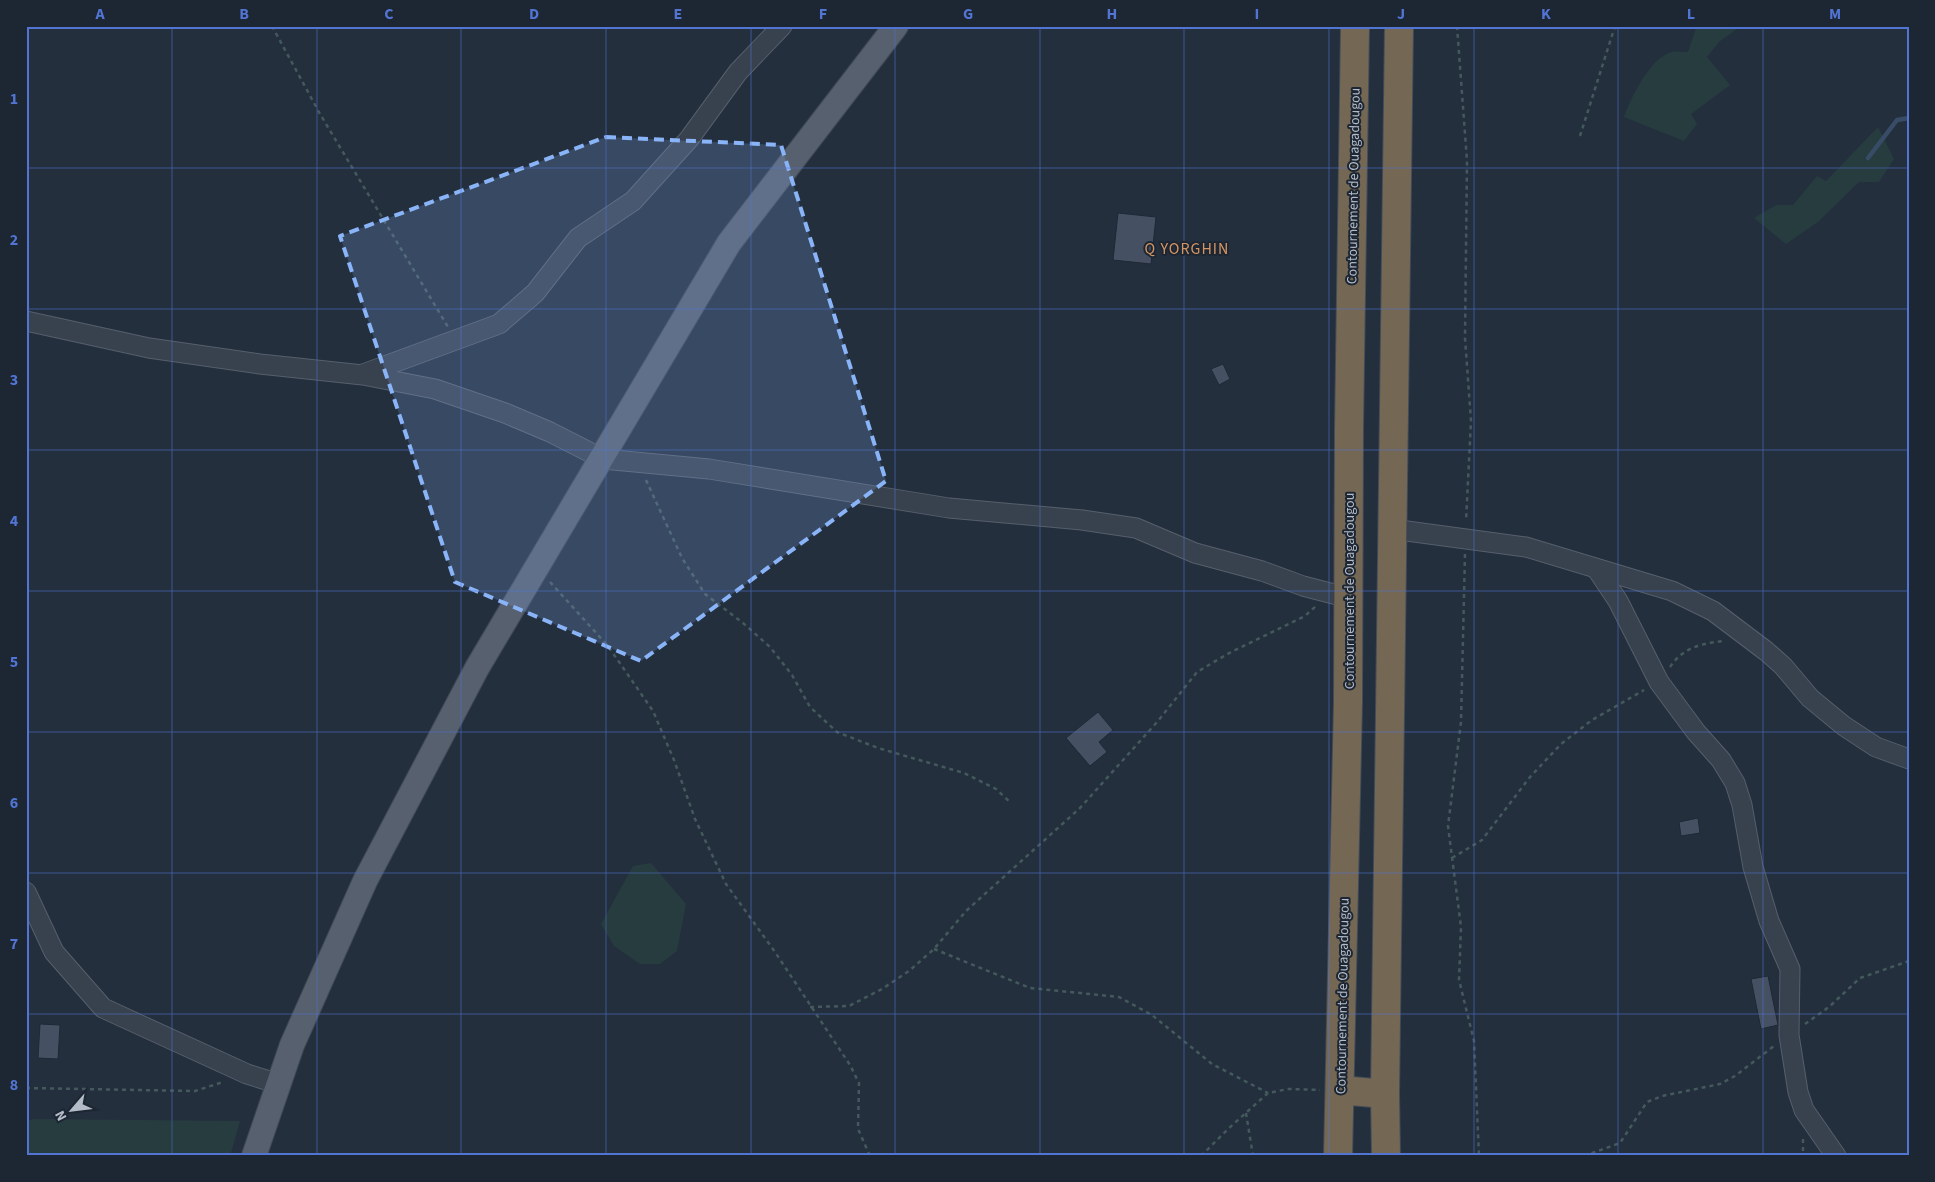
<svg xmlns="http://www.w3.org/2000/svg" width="1935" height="1182" font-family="'Source Sans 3',sans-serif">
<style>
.green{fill:#263c3f}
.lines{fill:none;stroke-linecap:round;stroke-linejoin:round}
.stream{stroke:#394c67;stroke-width:4.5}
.building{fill:#455162;stroke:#1f2835}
.minor-casing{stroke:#565f6c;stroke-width:21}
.major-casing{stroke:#414a57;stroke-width:26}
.highway-casing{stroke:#434c59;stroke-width:30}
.path{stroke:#44595c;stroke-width:2.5;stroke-dasharray:4 4;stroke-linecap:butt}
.minor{stroke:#38414e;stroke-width:19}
.major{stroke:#56606e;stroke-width:24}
.highway{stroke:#746855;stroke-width:28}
.marked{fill:#8ab4f8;fill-opacity:0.2;stroke:#8ab4f8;stroke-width:4;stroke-dasharray:10 6;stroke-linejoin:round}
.grid{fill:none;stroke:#5274d3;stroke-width:1;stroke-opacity:0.55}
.labels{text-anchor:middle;stroke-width:4;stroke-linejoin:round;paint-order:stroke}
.street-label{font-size:14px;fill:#b4bcc9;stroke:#1d2633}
.quarter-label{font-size:16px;letter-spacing:1px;fill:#d59563;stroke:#1d2633}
.neatline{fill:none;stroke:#5274d3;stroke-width:2}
.grid-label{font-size:16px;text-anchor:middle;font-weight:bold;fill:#5274d3}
</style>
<rect width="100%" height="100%" fill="#242f3e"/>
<!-- green -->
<path class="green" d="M1693,26H1741L1719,42L1707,57L1730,85L1691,114L1697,124L1684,141L1624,117C1631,98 1650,57 1672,52C1677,51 1683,52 1688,52L1696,28Z
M1878,127L1894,159L1879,182H1859L1818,222L1786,244L1754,218L1776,205H1793L1817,176L1826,181Z
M651,863L686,904L677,951L660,964H640L614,946L601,924L633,866Z
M34,1119L240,1121L230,1156H26V1121Z"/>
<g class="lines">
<!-- stream -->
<path class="stream" d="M1868,158L1897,120L1909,118"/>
</g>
<!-- building -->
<path class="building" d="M1118,213L1156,217L1151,264L1113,260Z
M1223,364L1230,379L1219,385L1211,369Z
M1098,712L1113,730L1099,742L1107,752L1090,766L1066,738Z
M1698,818L1700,833L1681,836L1679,822Z
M1768,976L1778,1025L1761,1029L1751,979Z
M40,1024L60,1025L58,1059L38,1058Z"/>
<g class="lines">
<!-- minor casing -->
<g class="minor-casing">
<path id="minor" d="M26,321L149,348L260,364L363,375L435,389L505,413L550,432L603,459L709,469L949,508L1082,520L1136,528L1195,553L1262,571L1303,586L1349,598
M363,374L499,324L535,293L578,238L633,201L689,139L738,72L782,26
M1392,529L1526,547L1672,591L1713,611L1766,651L1783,666L1810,698L1844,726L1876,747L1909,759
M1596,568L1618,601L1659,682L1696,732L1721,760L1735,783L1742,805L1753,867L1769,921L1790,969L1789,1035L1798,1092L1804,1110L1836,1156
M26,892L54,952L103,1008L247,1074L279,1084"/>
</g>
<!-- major casing -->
<g class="major-casing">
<path id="major" d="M254,1156L292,1045L365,881L477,668L729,243L896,26"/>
</g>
<!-- highway casing -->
<g class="highway-casing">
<path id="highway" d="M1340,1090L1385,1094
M1338,1156L1348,702L1349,428L1355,26
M1386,1156L1385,1094L1399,26"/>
</g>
<!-- path -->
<path class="path" d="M272,26L320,114L448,327
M1457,26L1467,161L1465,338L1471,421L1466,521
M1580,136L1615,26
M646,480L682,558L705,594L743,623L770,647L792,675L810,707L837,732L878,748L964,773L996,789L1010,802
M1465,554L1461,722L1448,826L1461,927L1459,980L1474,1041L1479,1156
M550,582L608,646L653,711L674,760L695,819L726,884L775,952L850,1065L859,1083L858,1129L870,1156
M1670,667C1683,647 1703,643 1725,641
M1452,858L1482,840L1530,777L1561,744L1592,720L1644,690
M934,949L1030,988L1119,997L1152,1015L1212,1064L1268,1093
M810,1007L849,1006L882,989L909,971L934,949L966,911L1080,808L1158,721L1197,672L1231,652L1305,616L1316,606
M1805,1024L1829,1007L1860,978L1909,961
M26,1088L195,1091L223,1082
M1246,1113L1253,1156
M1803,1139V1156
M1201,1156L1228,1129L1268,1093L1288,1089L1320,1090
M1584,1156L1620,1143L1647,1102L1662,1096L1720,1084L1735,1076L1774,1046"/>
<!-- minor -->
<use href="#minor" class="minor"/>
<!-- major -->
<use href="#major" class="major"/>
<!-- highway -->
<use href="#highway" class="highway"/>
</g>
<!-- marked area -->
<path class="marked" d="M606,137L781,145L886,481L641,661L455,582L340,236Z"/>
<!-- grid -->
<path class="grid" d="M172,26V1156M317,26V1156M461,26V1156M606,26V1156M751,26V1156M895,26V1156M1040,26V1156M1184,26V1156M1329,26V1156M1474,26V1156M1618,26V1156M1763,26V1156M26,168H1909M26,309H1909M26,450H1909M26,591H1909M26,732H1909M26,873H1909M26,1014H1909"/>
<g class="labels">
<!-- street labels -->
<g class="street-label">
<text transform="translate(1353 186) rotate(-89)" y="5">Contournement de Ouagadougou</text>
<text transform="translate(1349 591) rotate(-90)" y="5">Contournement de Ouagadougou</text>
<text transform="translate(1342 996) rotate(-89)" y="5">Contournement de Ouagadougou</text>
</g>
<!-- quarter labels -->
<g class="quarter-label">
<text x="1187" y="254">Q YORGHIN</text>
</g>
</g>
<!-- border -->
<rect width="1935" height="1182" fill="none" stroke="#1d2633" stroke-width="55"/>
<!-- north arrow -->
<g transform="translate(72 1110) rotate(242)" stroke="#1d2633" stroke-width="4" paint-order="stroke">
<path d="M0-4L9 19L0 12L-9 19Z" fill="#b4bcc9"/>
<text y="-8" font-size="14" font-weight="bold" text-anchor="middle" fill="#b4bcc9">N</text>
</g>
<rect x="28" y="28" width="1880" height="1126" class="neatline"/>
<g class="grid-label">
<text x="100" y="19">A</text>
<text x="244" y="19">B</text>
<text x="389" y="19">C</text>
<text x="534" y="19">D</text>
<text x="678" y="19">E</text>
<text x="823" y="19">F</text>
<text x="968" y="19">G</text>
<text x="1112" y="19">H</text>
<text x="1257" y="19">I</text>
<text x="1401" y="19">J</text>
<text x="1546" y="19">K</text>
<text x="1691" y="19">L</text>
<text x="1835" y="19">M</text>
<text x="14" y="104">1</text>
<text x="14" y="245">2</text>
<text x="14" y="385">3</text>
<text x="14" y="526">4</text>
<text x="14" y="667">5</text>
<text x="14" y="808">6</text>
<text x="14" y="949">7</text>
<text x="14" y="1090">8</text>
</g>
</svg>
